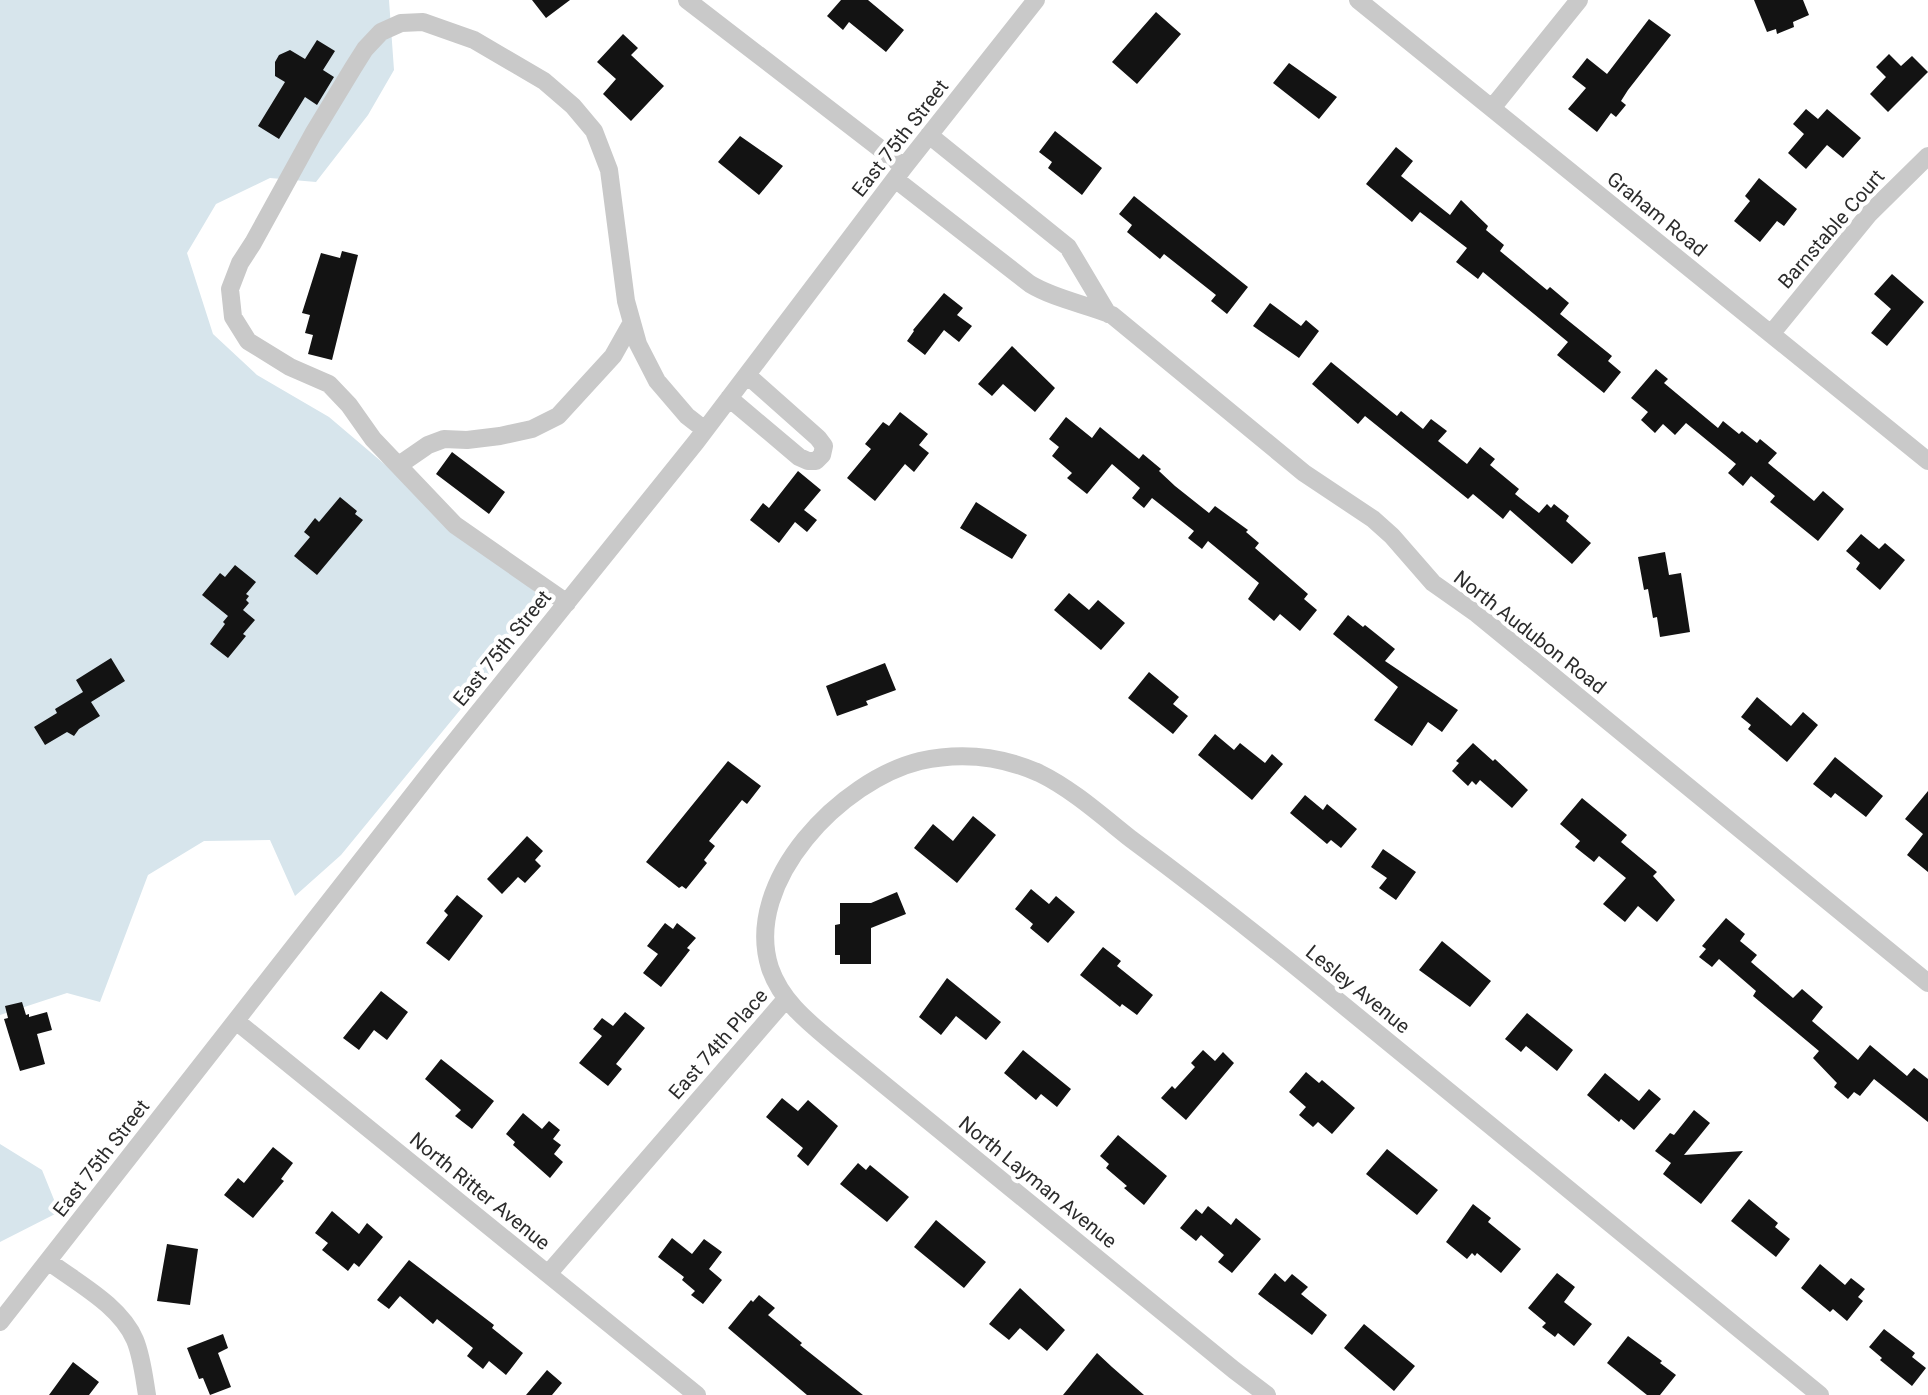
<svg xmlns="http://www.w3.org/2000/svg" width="1928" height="1395" font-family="Roboto,sans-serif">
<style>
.green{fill:#d7e5ec}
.building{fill:#131313}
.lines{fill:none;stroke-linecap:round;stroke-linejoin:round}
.minor{stroke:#c9c9c9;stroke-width:18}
.labels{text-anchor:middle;stroke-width:8;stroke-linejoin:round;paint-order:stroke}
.street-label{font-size:20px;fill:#2c2c2c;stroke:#fff}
</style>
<rect width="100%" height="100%" fill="#fff"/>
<!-- green -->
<path class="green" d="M0,0H389L394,70L368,115L316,182L270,178L216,204L187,253L213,334L257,375L329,417L548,603L341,855L295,896L270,840L204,841L148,875L100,1002L67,993L0,1015Z
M0,1144L42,1170L59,1212L0,1242Z"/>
<!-- building -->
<path class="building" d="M532,0H570L546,18Z
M841,0H868L904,30L886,52L849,22L843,30L827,16Z
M1754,0H1803L1809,15L1793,22L1794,27L1777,34L1776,29L1767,32Z
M1156,12L1181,34L1137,84L1112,62Z
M1649,19L1671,35L1628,90L1621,101L1626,105L1616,117L1611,113L1597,132L1568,109L1586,88L1572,77L1587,58L1607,74Z
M623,34L638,48L631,55L664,86L631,121L603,94L616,79L597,62Z
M317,40L335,51L323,70L334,77L317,105L305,97L279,139L258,126L285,82L275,76V62L279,55L290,50L305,59Z
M1889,54L1901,66L1912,56L1928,72L1888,112L1870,94L1886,77L1876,67Z
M1289,63L1337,97L1319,119L1273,83Z
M1806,109L1818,119L1827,109L1861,138L1843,158L1827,145L1806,169L1788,153L1804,134L1793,124Z
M1055,131L1102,168L1082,195L1048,168L1052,162L1039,152Z
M740,136L783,166L759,195L718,162Z
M1396,147L1413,161L1401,176L1450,215L1461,200L1488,226L1486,230L1504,245L1500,251L1547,290L1550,287L1569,303L1560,314L1612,356L1608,361L1621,372L1604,393L1557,355L1568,342L1483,272L1478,279L1456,262L1467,248L1420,212L1412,222L1366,184Z
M1759,178L1797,209L1784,226L1777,221L1760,242L1734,221L1750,201L1745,196Z
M1134,196L1248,287L1227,314L1211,301L1216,295L1164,254L1160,259L1127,232L1132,225L1119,214Z
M342,251L358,255L332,360L308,354L313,335L305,333L310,315L302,313L321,253L340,258Z
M1892,274L1924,302L1887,346L1871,333L1891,309L1874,294Z
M944,293L963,308L957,315L972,326L959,342L944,330L925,355L907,341L914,331L913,330Z
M1270,303L1301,326L1306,320L1319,331L1299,358L1253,326Z
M1012,346L1055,388L1035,412L1003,384L992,396L978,384Z
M1331,362L1397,416L1401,411L1423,429L1431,419L1447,431L1438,441L1467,464L1480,447L1495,459L1490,465L1519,489L1515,494L1539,513L1547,504L1551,508L1554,504L1569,516L1566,521L1591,543L1572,564L1510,510L1503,519L1473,494L1468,499L1365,416L1358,424L1312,384Z
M1656,369L1668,379L1664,383L1718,428L1723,421L1739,434L1742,431L1757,443L1760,439L1777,453L1768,463L1814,501L1823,491L1844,509L1818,541L1770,502L1775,496L1751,476L1743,486L1728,473L1736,464L1686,423L1675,435L1663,424L1655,433L1641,420L1648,412L1631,398Z
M900,412L928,434L919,445L929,453L914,472L905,464L875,501L847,478L871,449L865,444L883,422L889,426Z
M1066,417L1092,438L1100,427L1139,459L1143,454L1161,469L1159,471L1175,486L1209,513L1215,506L1248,530L1246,532L1259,543L1255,548L1308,594L1304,599L1317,610L1300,631L1280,614L1274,621L1248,599L1259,583L1208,541L1202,549L1188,538L1194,531L1152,498L1144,508L1132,498L1140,488L1112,464L1087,494L1067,478L1072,473L1052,456L1059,447L1049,439Z
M452,452L505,492L489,514L436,474Z
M798,471L821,490L804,510L817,520L807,532L795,522L779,543L750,520L763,503L769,508Z
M340,497L357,511L355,514L363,520L317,575L294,556L310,537L304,532L315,518L319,522Z
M976,502L1027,535L1012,559L960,528Z
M1861,534L1879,549L1885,543L1905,560L1880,590L1856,569L1860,563L1846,551Z
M1665,552L1669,575L1681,573L1690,632L1660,637L1657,617L1653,618L1648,589L1644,590L1638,557Z
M235,565L256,582L246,594L249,596L246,600L249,603L243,610L255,620L243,634L246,636L228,658L210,644L225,624L223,622L228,616L202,595L220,573L225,577Z
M1069,593L1089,610L1098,600L1125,623L1101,650L1054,610Z
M1348,615L1363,627L1365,625L1395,649L1385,661L1458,710L1442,732L1428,722L1412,746L1374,720L1398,687L1333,634Z
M111,658L125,681L91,702L100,716L79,729L74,736L67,732L45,745L34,727L57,713L55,709L83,692L76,680Z
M885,663L896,690L866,701L868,705L837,716L826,686Z
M1149,672L1179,697L1173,704L1188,716L1173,734L1128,698Z
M1757,697L1791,726L1803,712L1818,725L1787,762L1748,729L1751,725L1741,717Z
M1215,734L1234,750L1240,743L1265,763L1272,754L1283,764L1252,800L1198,755Z
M1473,743L1493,761L1495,759L1528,790L1512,808L1480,780L1476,785L1472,781L1468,786L1452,771L1459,763L1456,761Z
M1835,757L1883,796L1866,817L1835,793L1831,798L1813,784Z
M728,761L761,786L747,804L742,800L709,841L715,846L704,860L707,863L686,889L682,886L679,888L646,862Z
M1928,791V872L1907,855L1923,834L1905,819Z
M1305,795L1323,810L1327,804L1357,829L1341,848L1331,840L1327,844L1290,813Z
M1582,798L1627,835L1621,842L1657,872L1653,876L1675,900L1657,922L1638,906L1625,922L1603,904L1626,878L1599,856L1594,862L1575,847L1580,841L1560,824Z
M973,816L996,835L957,883L914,848L933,824L953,841Z
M527,836L543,851L535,860L541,866L525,883L518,877L502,894L487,879Z
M1383,849L1416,872L1396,900L1379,888L1387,878L1371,867Z
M1031,889L1049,904L1056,896L1075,912L1048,943L1030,928L1033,924L1015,909Z
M897,892L906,914L871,928V964H840V955H835V925L840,924V903H871Z
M457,895L483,916L449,961L426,943L448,915L444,911Z
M1726,918L1745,934L1740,941L1757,955L1751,962L1793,998L1802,989L1823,1007L1812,1021L1858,1060L1870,1045L1907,1076L1914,1068L1928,1079V1122L1874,1079L1860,1096L1854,1092L1848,1099L1834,1087L1837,1083L1813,1058L1819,1051L1753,996L1756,991L1719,959L1712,967L1699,957L1706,949L1702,946Z
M665,923L673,929L677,923L696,938L687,948L690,950L661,987L643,973L658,954L647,946Z
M1442,941L1491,981L1470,1007L1419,970Z
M1103,947L1121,961L1117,966L1153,995L1137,1015L1122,1004L1120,1007L1080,975Z
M947,978L1001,1022L986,1040L956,1016L941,1035L919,1017Z
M381,991L408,1012L387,1040L374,1030L359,1050L343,1038Z
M22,1002L26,1015L29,1014V1017L47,1012L52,1030L37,1034L45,1064L20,1071L4,1019L8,1018L5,1006Z
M625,1012L645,1028L616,1064L622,1069L608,1086L579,1063L602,1036L593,1029L602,1018L613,1026Z
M1527,1013L1573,1050L1557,1071L1526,1046L1521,1052L1505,1039Z
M1023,1050L1071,1089L1057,1107L1041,1094L1036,1100L1004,1073Z
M1203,1050L1215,1061L1223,1052L1234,1063L1186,1120L1161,1098L1172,1086L1175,1089L1195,1067L1191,1063Z
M441,1059L494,1101L472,1129L455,1116L461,1110L425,1079Z
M1306,1072L1319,1083L1322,1080L1355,1108L1332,1134L1318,1122L1313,1127L1299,1115L1306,1107L1289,1092Z
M1605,1073L1639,1101L1649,1089L1661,1099L1634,1130L1621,1119L1619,1122L1587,1095Z
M782,1098L798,1111L808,1100L838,1126L808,1166L797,1156L803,1148L766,1117Z
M1694,1110L1710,1123L1684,1155L1743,1151L1701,1204L1663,1174L1671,1163L1655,1151L1670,1133L1674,1135Z
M523,1113L542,1129L549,1121L560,1130L553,1139L561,1145L554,1154L563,1162L550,1178L513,1145L515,1142L506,1134Z
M1118,1135L1167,1176L1144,1205L1124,1188L1127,1186L1106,1168L1109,1164L1100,1156Z
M273,1147L293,1163L281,1179L284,1181L253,1218L224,1195L238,1178L244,1183Z
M1387,1149L1438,1190L1417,1215L1366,1174Z
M858,1163L866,1170L870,1165L909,1197L887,1222L840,1184Z
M1749,1199L1778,1223L1775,1227L1790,1239L1776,1257L1731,1221Z
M1473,1204L1491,1218L1488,1222L1521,1249L1501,1273L1477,1253L1475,1256L1472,1253L1467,1259L1446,1242Z
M1208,1206L1231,1225L1236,1218L1261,1239L1232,1273L1218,1262L1224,1255L1201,1235L1196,1241L1180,1228L1196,1209L1202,1214Z
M332,1211L359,1234L367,1223L383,1237L359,1267L354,1263L348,1271L322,1250L328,1243L315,1233Z
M936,1220L986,1262L964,1288L914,1247Z
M672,1238L692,1254L704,1239L722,1252L709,1269L722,1280L703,1304L691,1295L695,1291L682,1280L684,1277L658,1257Z
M167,1244L198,1249L190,1305L157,1301Z
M409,1260L494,1325L492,1328L523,1353L506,1375L489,1361L483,1369L467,1356L473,1348L437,1319L433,1324L400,1296L389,1309L377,1300Z
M1820,1264L1845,1285L1851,1278L1865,1289L1858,1297L1863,1301L1847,1321L1833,1309L1830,1312L1801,1288Z
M1275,1273L1285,1282L1292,1274L1308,1287L1301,1294L1327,1315L1312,1335L1258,1294Z
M1557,1273L1575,1287L1564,1302L1592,1324L1574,1346L1558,1333L1555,1337L1542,1327L1546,1323L1528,1308Z
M1020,1288L1065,1330L1047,1351L1020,1328L1009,1340L989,1324Z
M759,1295L775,1308L768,1315L802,1343L800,1345L863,1395H807L728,1328L751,1300L753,1302Z
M1364,1324L1415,1366L1394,1391L1344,1348Z
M1884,1329L1915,1353L1912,1357L1926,1368L1912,1386L1880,1360L1882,1358L1869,1347Z
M223,1334L228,1348L218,1353L231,1387L210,1395L203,1378L199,1379L187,1348Z
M1628,1336L1662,1361L1660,1363L1676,1375L1660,1395H1647L1607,1363Z
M1097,1353L1112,1367L1144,1395H1063Z
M73,1362L99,1382L89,1395H49Z
M547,1370L562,1383L552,1395H526Z"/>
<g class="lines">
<!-- minor -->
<path class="minor" d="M687,0L904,167
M1358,0L1928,461
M1492,108L1579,0
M929,135L1068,247L1108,314
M895,179L1030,284C1055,299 1085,304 1112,315L1304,473L1373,519L1392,536L1433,583L1477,614L1928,983
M1771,334L1869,214L1928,156
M729,398L799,457L808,461H816L822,455L824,446L818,438L747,375
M399,465L428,445L444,439L467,440L500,436L532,429L558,416L613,356L631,324
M567,603L455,525L373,439L349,405L329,384L290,367L248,341L233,317L230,289L240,263L253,243L313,134L353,68L365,49L381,32L401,23L423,22L474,40L544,81L573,106L594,131L609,170L626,301L638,344L657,381L687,416L705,430
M236,1021L697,1395
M48,1261C77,1283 120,1305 135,1340C142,1357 144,1377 147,1395
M548,1274L786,999
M0,1322L436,765L696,442L904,167L1036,0
M1267,1395L1234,1370L838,1047C811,1024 782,1003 770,968C742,881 842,780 920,761C960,752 1001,756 1039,773C1072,789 1102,816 1131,839C1192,884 1251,930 1310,978C1480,1117 1650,1256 1820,1395"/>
</g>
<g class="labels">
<!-- street labels -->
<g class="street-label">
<text transform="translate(900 138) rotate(-52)" y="7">East 75th Street</text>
<text transform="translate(1657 214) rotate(39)" y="7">Graham Road</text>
<text transform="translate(1831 229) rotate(-49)" y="7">Barnstable Court</text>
<text transform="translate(1530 632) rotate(38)" y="7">North Audubon Road</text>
<text transform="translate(502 648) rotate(-51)" y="7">East 75th Street</text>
<text transform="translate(1358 989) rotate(39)" y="7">Lesley Avenue</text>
<text transform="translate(718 1044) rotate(-49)" y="7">East 74th Place</text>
<text transform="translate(101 1158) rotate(-52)" y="7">East 75th Street</text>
<text transform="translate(1038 1182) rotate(39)" y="7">North Layman Avenue</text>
<text transform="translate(480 1191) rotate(39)" y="7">North Ritter Avenue</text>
</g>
</g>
</svg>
